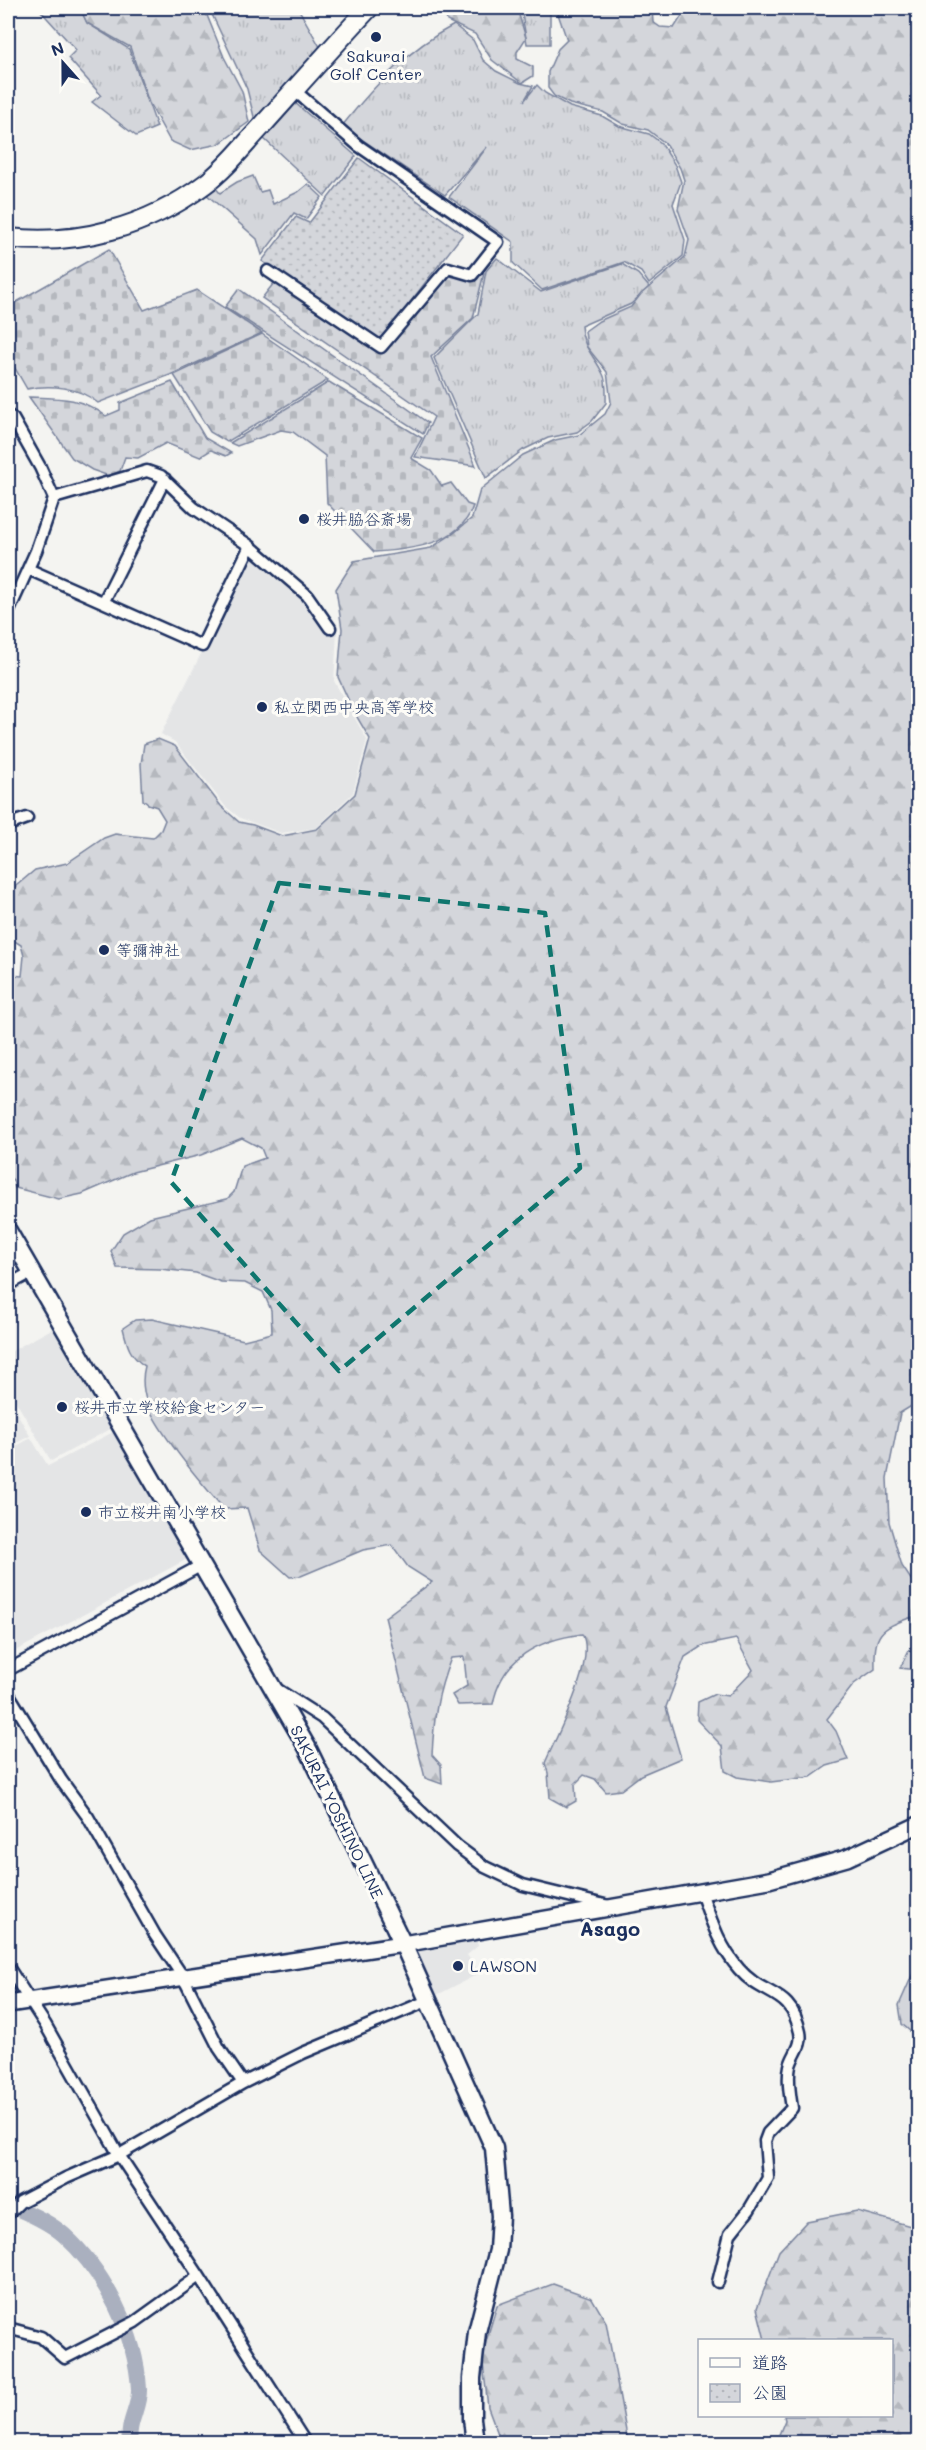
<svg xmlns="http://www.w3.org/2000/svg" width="926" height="2450" font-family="Mali,'Klee One',sans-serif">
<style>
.built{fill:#e4e5e6}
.grass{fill:url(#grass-tufts);stroke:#78829c;stroke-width:1.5}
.forest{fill:url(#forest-firs);stroke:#78829c;stroke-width:1.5}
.cemetery{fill:url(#cemetery-stones);stroke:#78829c;stroke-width:1.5}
.park{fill:url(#park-dots);stroke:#78829c;stroke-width:1.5}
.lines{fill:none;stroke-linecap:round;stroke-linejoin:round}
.river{stroke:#aab0bf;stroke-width:16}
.street-casing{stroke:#1b2f5e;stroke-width:15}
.secondary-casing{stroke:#1b2f5e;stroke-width:20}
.primary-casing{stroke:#1b2f5e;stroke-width:21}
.highway-casing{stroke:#1b2f5e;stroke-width:22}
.street{stroke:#fdfcf7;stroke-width:10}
.secondary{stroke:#fdfcf7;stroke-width:15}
.primary{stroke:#fdfcf7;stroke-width:16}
.highway{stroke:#fdfcf7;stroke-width:18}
.marked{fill:none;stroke:#0f766e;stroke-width:4.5;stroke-dasharray:12 8;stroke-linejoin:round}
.poi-dot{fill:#1b2f5e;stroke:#fdfcf7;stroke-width:2}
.labels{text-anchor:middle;stroke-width:6;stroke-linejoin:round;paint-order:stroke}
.poi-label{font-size:16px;fill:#1b2f5e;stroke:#fdfcf7;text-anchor:start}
.street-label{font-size:16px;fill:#1b2f5e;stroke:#fdfcf7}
.quarter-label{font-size:20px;font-weight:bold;fill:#1b2f5e;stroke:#fdfcf7}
</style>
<defs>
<pattern id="grass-tufts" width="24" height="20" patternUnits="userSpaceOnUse" patternTransform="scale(1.5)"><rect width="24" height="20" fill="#d4d6db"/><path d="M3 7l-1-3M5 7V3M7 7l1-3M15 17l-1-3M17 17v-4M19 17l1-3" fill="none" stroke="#b5b8be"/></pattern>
<pattern id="forest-firs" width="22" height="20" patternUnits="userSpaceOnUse" patternTransform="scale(1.5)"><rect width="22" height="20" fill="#d4d6db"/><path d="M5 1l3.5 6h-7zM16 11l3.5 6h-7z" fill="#b5b8be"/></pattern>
<pattern id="cemetery-stones" width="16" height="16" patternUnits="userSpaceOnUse" patternTransform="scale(1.5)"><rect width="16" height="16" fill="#d4d6db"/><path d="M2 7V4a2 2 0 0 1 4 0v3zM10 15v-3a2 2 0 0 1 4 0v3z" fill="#b5b8be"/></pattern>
<pattern id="park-dots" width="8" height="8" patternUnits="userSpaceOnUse" patternTransform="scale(1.5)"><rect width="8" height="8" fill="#d4d6db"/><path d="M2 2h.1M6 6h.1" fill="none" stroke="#b5b8be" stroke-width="1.8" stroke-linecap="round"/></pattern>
</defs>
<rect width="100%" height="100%" fill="#f4f4f1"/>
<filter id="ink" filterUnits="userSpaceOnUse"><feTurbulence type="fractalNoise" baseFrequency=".0167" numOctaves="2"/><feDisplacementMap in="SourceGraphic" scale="12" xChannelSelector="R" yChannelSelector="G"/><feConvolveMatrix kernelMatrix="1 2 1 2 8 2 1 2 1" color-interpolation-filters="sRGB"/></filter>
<g filter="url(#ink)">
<!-- built -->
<path class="built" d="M252,552L337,633L334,681L367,740L353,793L316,828L281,833L240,818L225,806L175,742L161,734Z
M59,1325L116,1426L51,1461L8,1388V1353Z
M8,1397L30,1436L8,1447Z
M117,1430L191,1557L8,1655V1451L31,1438L48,1466Z
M476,1938L478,1946L467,1955L480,1973L435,1996L416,1960L422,1948Z"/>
<!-- grass -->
<path class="grass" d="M38,8H80L87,23L129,49L157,127L136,136L92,102L101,95L68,58L76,50Z
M209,8H298L320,47L255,121L247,89Z
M521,8H550V44H527Z
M454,25L473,40L483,60L496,71L520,83L533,86L524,101L537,85L545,93L570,107L602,116L619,126L649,134L661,143L675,165L681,182L673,204L685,240L683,256L649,284L641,272L624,262L542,290L513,263V242L449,197L487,147L445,195L342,126C374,86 408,49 454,25Z
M294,102L356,156L325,196L262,137Z
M253,176L260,192L268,190L273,204L298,192L308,184L322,197L306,219L294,213L262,255L257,239L205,193L214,186L220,193L237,182Z
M497,258L541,292L622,264L638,274L649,287L631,304L581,326C583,349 594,355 603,374C607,381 606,395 606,403L592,421L577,432L548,438L523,450L486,478L434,358L478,314L486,271Z"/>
<!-- forest -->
<path class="forest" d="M80,8H204L224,57L242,91L249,122L219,144L190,150L170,141L149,103L130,47L87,23Z
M444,8H517L526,38L517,52V59L533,67V76L522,83L492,60L475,34L447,21Z
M556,8H650L652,9L653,22L660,27L674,28L687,8H918V1402L900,1413L887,1478L889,1522L902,1566L918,1590V1670L900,1668L909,1650L914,1646L912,1617C879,1629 874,1633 875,1669L854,1684L827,1719L836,1731L848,1760L827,1766L811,1777L771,1782L737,1777L725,1771L722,1746L697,1720L698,1702L715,1694L728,1696L753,1670L736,1639L702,1646L685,1657L666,1707L681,1758L641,1775L621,1790L606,1792L595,1779L584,1775L575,1784L576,1801L566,1807L550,1798L548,1773L545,1763C557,1735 597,1660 582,1634C539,1640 502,1657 493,1704L458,1705L452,1695L467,1686L464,1657L451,1658C437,1694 434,1717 432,1755L441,1765L442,1784L425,1778L385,1617L432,1582L408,1567L392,1545L363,1550L301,1576L290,1577L260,1550L247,1508L224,1509C203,1485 158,1432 147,1403C143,1391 142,1377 145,1366C130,1357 127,1345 123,1328L135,1320L152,1319L244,1340L272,1333L271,1310L263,1292L245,1283L221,1282L196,1273L160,1269L117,1268L111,1251L123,1233L150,1217L227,1199L234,1192L242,1166L265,1158L261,1148L242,1138L201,1155L133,1172L82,1194L59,1199L15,1188L13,1180L8,1176V970L11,975L22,976L24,956L21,945L8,937V890H11L35,870L67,863L104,838L115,834L153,838L161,830L165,820L157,807L148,804L143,800L141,764L144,744L158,739L175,746L221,806L239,822L253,825L282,836L317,829L355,794L370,739L354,712L338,677L342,629L336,589L354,561L431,548L454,533L472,518L480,490L523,455L555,440L579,435L605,414L611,402L607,372L587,347L585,331L599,321L631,307L641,294L685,257L689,240L678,209L684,180L680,168L665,143L648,130L623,124L603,112L570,104L554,96L548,88V72L558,49L567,40Z
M918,1962V2038L902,2024L899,2005Z
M857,2211L918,2228V2442H776L785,2420L784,2416H892V2340H765L757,2308L779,2251L807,2221Z
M553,2284L592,2298L606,2322L628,2442H501L488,2407L482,2355L497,2305Z"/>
<!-- cemetery -->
<path class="cemetery" d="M109,249L144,310L197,290L262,333L170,375L98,403C79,387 51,384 27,389L8,356V307Z
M484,273L473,318L431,357L476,466L415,457L434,417L262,298L278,278L386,343L444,275Z
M239,289L428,423L423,434L225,307Z
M262,334L328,380L227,442L210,432L174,375Z
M172,382L205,438L231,453L226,456L211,450L200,457L166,443L138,458L125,457L120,471L109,476L92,470L72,458L29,397C61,398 80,397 106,416L120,410V403Z
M329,382L422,438L411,458L431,470L442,486L451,483L467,504L473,506C460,545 409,550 374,552L327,503L325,456L293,432L281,430L237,446L230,443Z"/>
<!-- park -->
<path class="park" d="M359,158L463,234L380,341L262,261L296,217L309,223Z"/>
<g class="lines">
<!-- river -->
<path class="river" d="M8,2205C27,2212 48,2221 64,2235C105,2272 136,2334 139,2389C140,2407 127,2422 130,2442"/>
<!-- street casing -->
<g class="street-casing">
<path id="street" d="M268,271L381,347L448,268L472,275L498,242L359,146L294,90
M8,415L13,419L40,467L54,498L36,551L8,613
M250,546L307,595L330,628
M28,569L202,646L250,546L194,508L161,476L147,471L54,498
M104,601L165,479
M8,825L27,818
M8,1285L32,1272
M8,1670L200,1566
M275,1688L322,1718L457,1846L485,1867L523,1885L609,1906
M8,1693L61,1780L88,1817L155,1935L183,1977L219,2048L243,2083
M701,1892C711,1920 719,1946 739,1969C764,1998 791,1988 800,2032C803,2046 793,2054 790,2066C787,2079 790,2095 792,2108L768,2133L765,2141L768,2178L749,2210L730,2234L718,2282
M8,1967L45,2024L119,2155L199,2276L305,2442
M8,2214L20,2202L66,2178L119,2155L243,2083L303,2053L427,2001
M8,2328L41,2337L65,2358L135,2322L199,2276"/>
</g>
<!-- secondary casing -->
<g class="secondary-casing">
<path id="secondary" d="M8,2004L403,1944L769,1880L847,1858L918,1825"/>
</g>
<!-- primary casing -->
<g class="primary-casing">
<path id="primary" d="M8,1231L307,1747L403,1944L494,2148L500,2216L498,2250L477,2332L472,2378V2419L475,2442"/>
</g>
<!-- highway casing -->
<g class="highway-casing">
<path id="highway" d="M8,238C77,246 148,227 205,184C227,168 243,146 262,126C298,86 333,46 369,8"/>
</g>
<!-- street -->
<use href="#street" class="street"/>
<!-- secondary -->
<use href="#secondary" class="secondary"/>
<!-- primary -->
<use href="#primary" class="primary"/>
<!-- highway -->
<use href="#highway" class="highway"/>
</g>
</g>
<!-- marked area -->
<path class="marked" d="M279,883L545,913L580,1168L339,1371L171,1182Z"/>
<!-- markers -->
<g class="poi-dot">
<circle cx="376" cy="37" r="6"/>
<circle cx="304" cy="519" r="6"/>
<circle cx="262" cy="707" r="6"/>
<circle cx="104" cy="950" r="6"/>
<circle cx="62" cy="1407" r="6"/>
<circle cx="86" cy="1512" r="6"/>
<circle cx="458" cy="1966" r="6"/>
</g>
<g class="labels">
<!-- poi labels -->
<g class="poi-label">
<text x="376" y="62" text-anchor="middle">Sakurai<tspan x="376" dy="18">Golf Center</tspan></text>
<text x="316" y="525">桜井脇谷斎場</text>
<text x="274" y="713">私立関西中央高等学校</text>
<text x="116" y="956">等彌神社</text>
<text x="74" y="1413">桜井市立学校給食センター</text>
<text x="98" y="1518">市立桜井南小学校</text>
<text x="470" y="1972">LAWSON</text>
</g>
<!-- street labels -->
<g class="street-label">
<text transform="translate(337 1812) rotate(64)" y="6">SAKURAI YOSHINO LINE</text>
</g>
<!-- quarter labels -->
<g class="quarter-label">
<text x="610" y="1936">Asago</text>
</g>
</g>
<!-- margin -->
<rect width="926" height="2450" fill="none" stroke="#fdfcf7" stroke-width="30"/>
<rect x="15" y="15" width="896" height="2420" fill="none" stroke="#1b2f5e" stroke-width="2" filter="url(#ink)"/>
<!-- legend -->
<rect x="698" y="2339" width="195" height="78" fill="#fdfcf7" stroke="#a3aaba" stroke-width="1.5"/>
<rect x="710" y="2358" width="30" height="9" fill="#fdfcf7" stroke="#a3aaba" stroke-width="1.5"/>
<text x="752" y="2369" font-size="18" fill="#1b2f5e">道路</text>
<rect x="710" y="2384" width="30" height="18" fill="url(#park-dots)" stroke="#a3aaba" stroke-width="1.5"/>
<text x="752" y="2399" font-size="18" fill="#1b2f5e">公園</text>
<!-- north arrow -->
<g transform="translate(63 63) rotate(339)" stroke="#fdfcf7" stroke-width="4.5" paint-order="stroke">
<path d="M0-4.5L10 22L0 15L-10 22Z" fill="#1b2f5e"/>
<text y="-9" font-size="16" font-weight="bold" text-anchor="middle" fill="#1b2f5e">N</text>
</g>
</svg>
